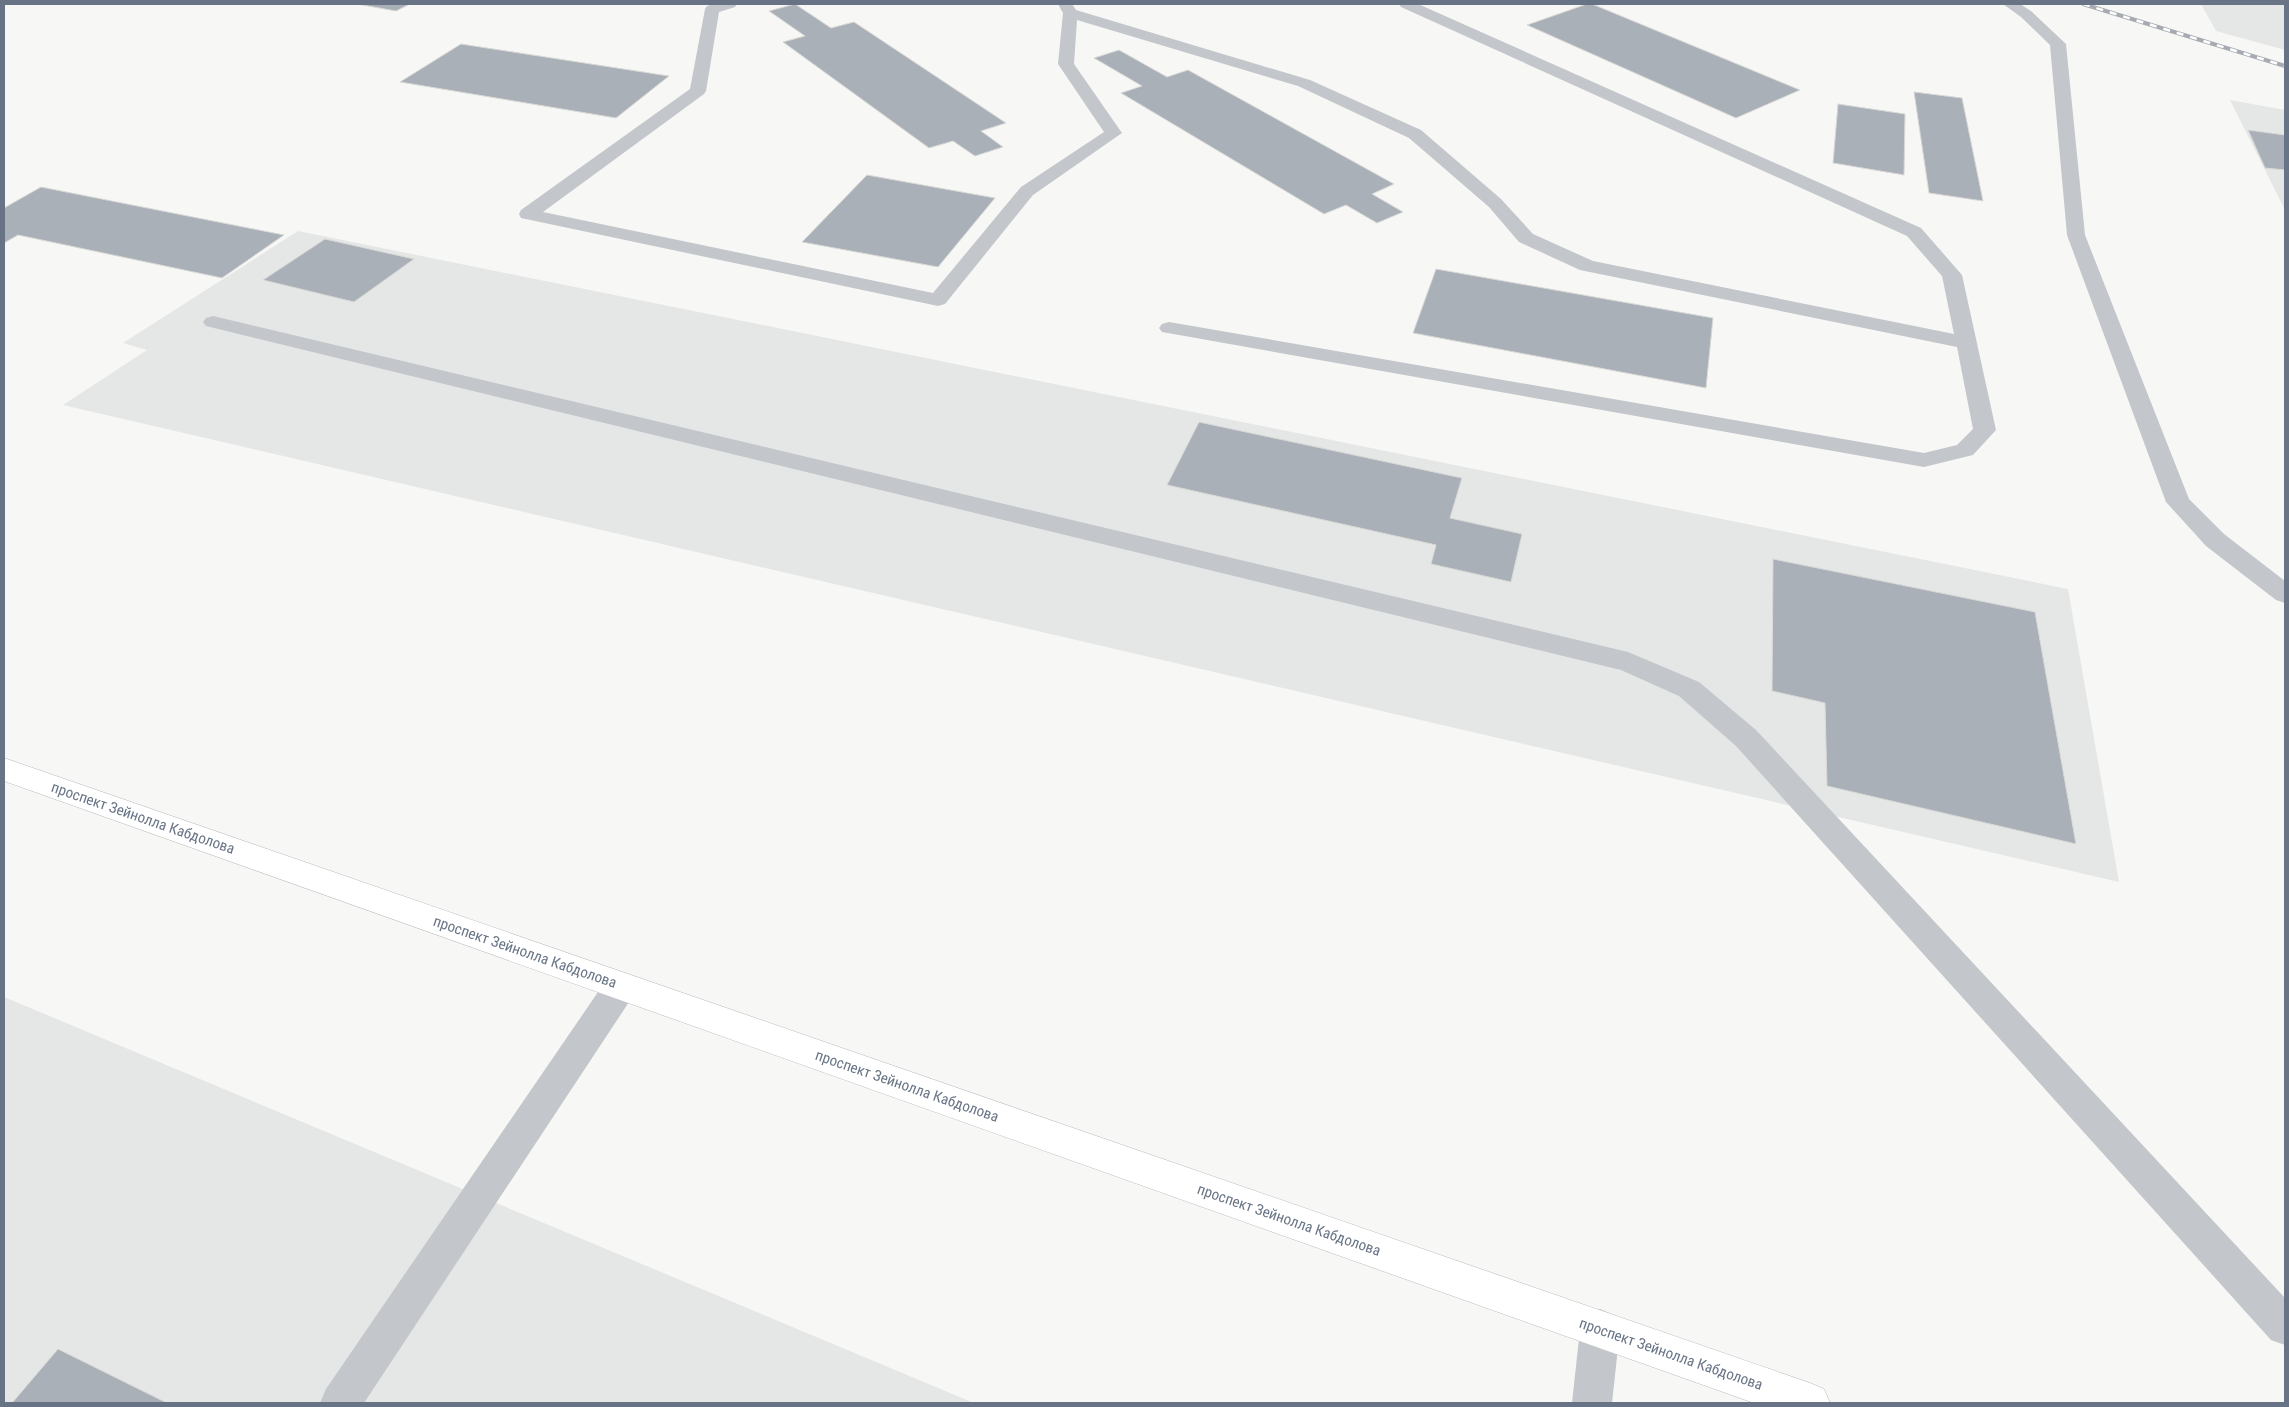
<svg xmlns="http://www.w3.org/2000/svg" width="2289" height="1407" font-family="'Roboto Condensed',sans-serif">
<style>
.built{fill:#e5e6e6}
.building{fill:#aab0b7;stroke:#d9d9d7}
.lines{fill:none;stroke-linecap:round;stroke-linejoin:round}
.major-casing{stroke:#b6babe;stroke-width:1}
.minor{fill:#c3c6ca;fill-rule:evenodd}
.major{fill:#fff;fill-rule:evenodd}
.rail-casing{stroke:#a6aab1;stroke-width:4}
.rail{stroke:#fff;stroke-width:2.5;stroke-dasharray:7;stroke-linecap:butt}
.labels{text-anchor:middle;stroke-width:5;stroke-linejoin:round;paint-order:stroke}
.near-street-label{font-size:15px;fill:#687485;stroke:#fff}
</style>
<rect width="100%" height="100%" fill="#f7f7f5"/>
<!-- built -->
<path class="built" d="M2201,4H2285V50L2216,31Z
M2230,100L2285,110V210Z
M298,231L2068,589L2119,882L63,405L147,350L123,343Z
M4,997L974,1403H4Z"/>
<!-- building -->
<path class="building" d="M357,4H410L396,11Z
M795,4L831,28L854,22L1006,123L981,131L1003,147L975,156L953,141L929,148L783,42L805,36L769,11Z
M1587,4H1592L1800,90L1736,118L1527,25Z
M461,44L669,76L616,118L400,82Z
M1119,50L1167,77L1188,70L1394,184L1372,194L1403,212L1377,223L1346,205L1324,214L1121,93L1142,86L1094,58Z
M1914,92L1962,98L1983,201L1929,193Z
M1838,104L1905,114L1904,175L1833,163Z
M2248,130L2285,135V170L2265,168Z
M867,175L995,198L938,267L802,242Z
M41,187L284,235L222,278L18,235L4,243V208Z
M325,239L414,259L354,302L263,280Z
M1436,269L1713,318L1706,388L1413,333Z
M1199,422L1462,478L1450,518L1522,534L1511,582L1431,564L1436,545L1167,485Z
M1773,559L2035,612L2076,844L1827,786L1825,703L1772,691Z
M58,1349L167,1403H12Z"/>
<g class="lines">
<!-- major casing -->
<g class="major-casing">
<path id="major" d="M4,758L1810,1383L1824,1389L1830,1403H1754L4,781Z"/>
</g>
<!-- minor -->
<path class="minor" d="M714,4H737L735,7L719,12L706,91L704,94L543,212L933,293L1021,187L1104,132L1058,64L1063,13L1058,4H1072L1076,10L1310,80L1421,130L1501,199L1533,234L1593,261L1954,334L1942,276L1907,236L1401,7L1399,4H1418L1921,228L1962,275L1996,430L1973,455L1924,467L1162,332L1159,328L1162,324L1169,322L1924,453L1957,445L1973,429L1957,347L1580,270L1519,242L1489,207L1409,138L1298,86L1077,20L1074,64L1122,133L1033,195L945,304L938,306L521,218L519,214L521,210L690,89L705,9L707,6Z
M2003,4H2020L2031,11L2066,44L2085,235L2189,499L2224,534L2285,581V603L2276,600L2206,546L2166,502L2067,235L2050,45L2021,17Z
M213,316L1628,652L1699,682L1756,730L2285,1298V1345L2271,1340L1736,746L1679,696L1621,670L206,326L203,322L206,318Z
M621,971L633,976L637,986L633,996L364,1403H320L326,1389L609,976Z
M1600,1309L1614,1315L1620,1329L1612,1403H1572L1580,1329L1586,1315Z"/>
<!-- major -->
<use href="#major" class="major"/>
<!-- rail casing -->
<g class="rail-casing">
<path id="rail" d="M2083,4L2285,66"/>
</g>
<!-- rail -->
<use href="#rail" class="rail"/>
</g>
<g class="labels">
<!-- near-street labels -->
<g class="near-street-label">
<text transform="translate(143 818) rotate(19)" y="5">проспект Зейнолла Кабдолова</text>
<text transform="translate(525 952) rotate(19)" y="5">проспект Зейнолла Кабдолова</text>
<text transform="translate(907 1086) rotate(19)" y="5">проспект Зейнолла Кабдолова</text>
<text transform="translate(1289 1220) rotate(19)" y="5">проспект Зейнолла Кабдолова</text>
<text transform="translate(1671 1354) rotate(19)" y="5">проспект Зейнолла Кабдолова</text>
</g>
</g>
<!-- border -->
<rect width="2289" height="1407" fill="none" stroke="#687485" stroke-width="10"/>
</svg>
